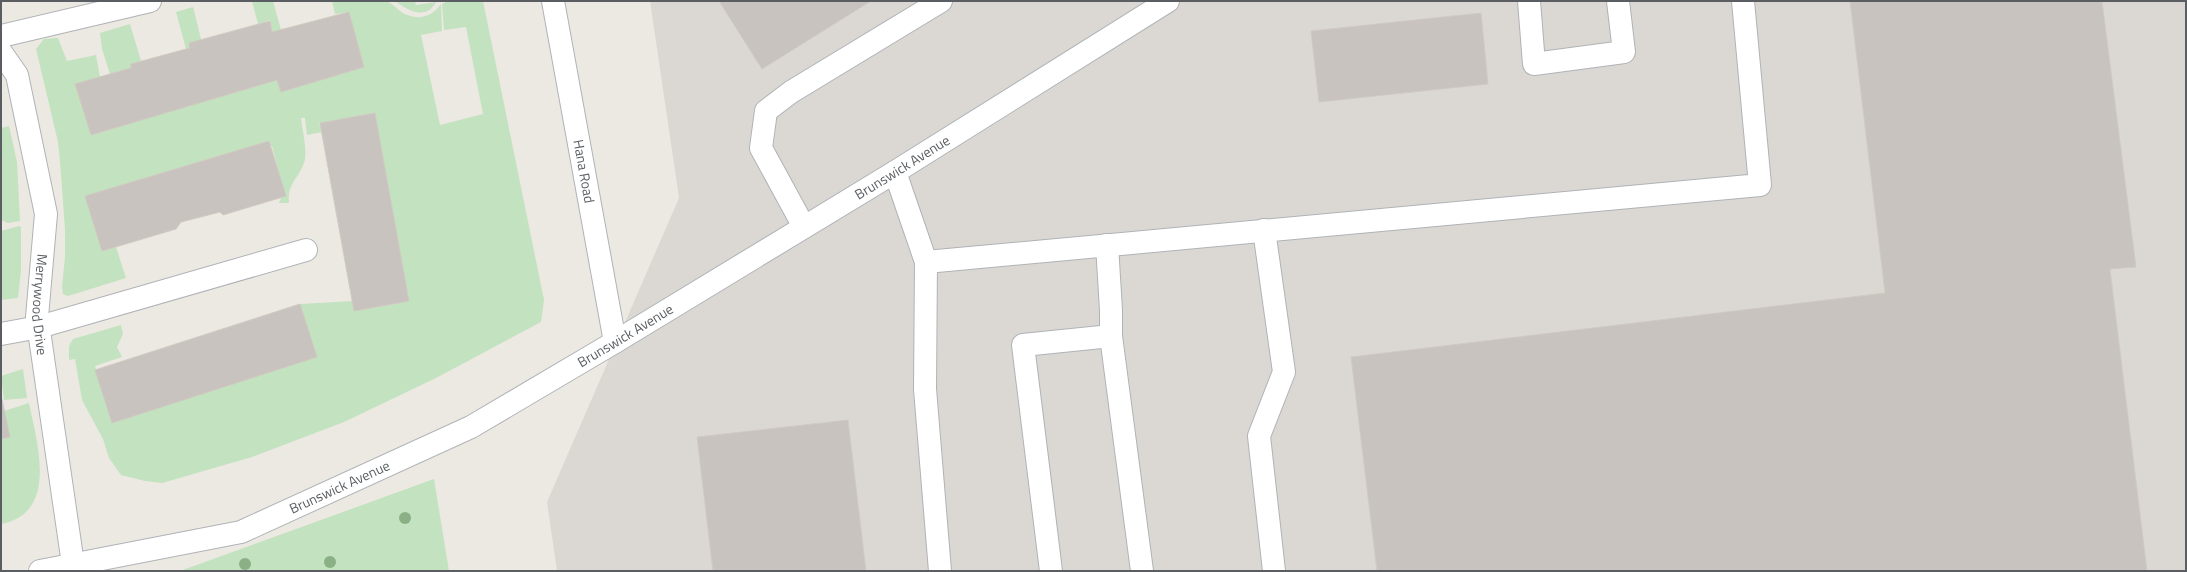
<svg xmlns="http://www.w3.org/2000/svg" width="2187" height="572" font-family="'Titillium Web',sans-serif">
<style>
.industrial{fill:#dbd8d4}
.green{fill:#c3e2bf}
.building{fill:#c8c3bf;stroke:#d0cac1}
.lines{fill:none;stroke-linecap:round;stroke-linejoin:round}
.minor-casing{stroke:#afb3b7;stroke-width:24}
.minor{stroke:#fff;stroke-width:22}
.tree{fill:#8cb086}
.labels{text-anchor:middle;stroke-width:4;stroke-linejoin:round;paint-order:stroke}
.street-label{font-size:14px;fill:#5a5e62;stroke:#fff}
</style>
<rect width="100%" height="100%" fill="#ece9e2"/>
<!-- industrial -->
<path class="industrial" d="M650,1H2186V571H557L547,502L679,198Z"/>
<!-- green -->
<path class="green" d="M252,1H273L281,30L272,32L270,20L258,24Z
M332,1C349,1 368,0 385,1C391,2 396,8 400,11C414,21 431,19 441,4L442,31L421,35L440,125L483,114L466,27L444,30L442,4L448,1H483L544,300L541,322L436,378L344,422L252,457L162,483L145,481L121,475L109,458L103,439L82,400L75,359L69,360V346L73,339L121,325L123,334L117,347L122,357L95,366L112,423L300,304L353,301L355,311L409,301L375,113L319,123L322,132L307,135L305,118H301C302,129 308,152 304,163C298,179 287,184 289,203H279L281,198L285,196L272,146L209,159L86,196L102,251L116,247L126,278L68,296L63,294L62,287L65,257V229L60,161L58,142L36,49L44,39L58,38L67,61L96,55L100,77L75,84L91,135L277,80L281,92L364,67L349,12L335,14Z
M395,1H415L416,5L436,2C426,21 407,10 395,1Z
M193,7L201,39L199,42L189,43L190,48L186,49L176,12Z
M130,24L141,61L131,64V68L110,74L102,49L100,33Z
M9,126L17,162L20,221L8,223L1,220V128Z
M19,226L21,227V270L18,298L1,300V231Z
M23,369L27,398L4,400L1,376Z
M29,403C37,443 59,513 1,524V439L10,437L4,411Z
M434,479L449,571H180Z"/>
<!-- building -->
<path class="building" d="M719,1H871L762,69Z
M1850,1H2102L2136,267L2110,269L2147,571H1377L1351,357L1885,293Z
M349,12L364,67L281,92L277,80L91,135L75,84L131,68V64L190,48L189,43L270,21L272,32Z
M1481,13L1488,84L1319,102L1311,31Z
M375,113L409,301L354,311L320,123Z
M269,141L286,196L223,215L220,212L181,222L176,229L102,251L85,196Z
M300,304L317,357L112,423L95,370Z
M1,395L10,437L1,439Z
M848,420L866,571H713L697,437Z"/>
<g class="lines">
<!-- minor casing -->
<g class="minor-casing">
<g id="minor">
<path id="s1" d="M553,1L615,342"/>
<path d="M1529,1L1534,64L1624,52L1618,1"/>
<path d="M1,36L150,1"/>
<path id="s2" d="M1,52L17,75L46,214L37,317L73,564"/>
<path d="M895,172L926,262L925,389L940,571"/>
<path d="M804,227L761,148L766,111L791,92L941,1"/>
<path d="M1264,230L1284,372L1259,436L1274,571"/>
<path d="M1107,245L1111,310V336L1142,571"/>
<path d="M926,262L1760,185L1743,1"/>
<path d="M1,334L39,327L306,250"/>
<path id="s3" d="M40,571L241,532L471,427L615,342L895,172L1168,1"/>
<path d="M1051,571L1023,345L1111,336"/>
</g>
</g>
<!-- minor -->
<use href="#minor" class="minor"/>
</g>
<!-- trees -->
<g class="tree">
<circle cx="405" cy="518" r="6"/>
<circle cx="330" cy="562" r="6"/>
<circle cx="245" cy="564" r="6"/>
</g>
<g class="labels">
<!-- street labels -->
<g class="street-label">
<text dy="5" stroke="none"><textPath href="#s3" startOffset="961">Brunswick Avenue</textPath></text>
<text dy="5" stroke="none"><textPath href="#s1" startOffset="173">Hana Road</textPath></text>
<text dy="5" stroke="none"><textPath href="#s2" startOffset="261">Merrywood Drive</textPath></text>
<text dy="5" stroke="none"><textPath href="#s3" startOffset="637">Brunswick Avenue</textPath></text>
<text dy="5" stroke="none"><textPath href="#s3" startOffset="313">Brunswick Avenue</textPath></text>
</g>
</g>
<!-- border -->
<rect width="2187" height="572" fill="none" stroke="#5a5e62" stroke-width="4"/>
</svg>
